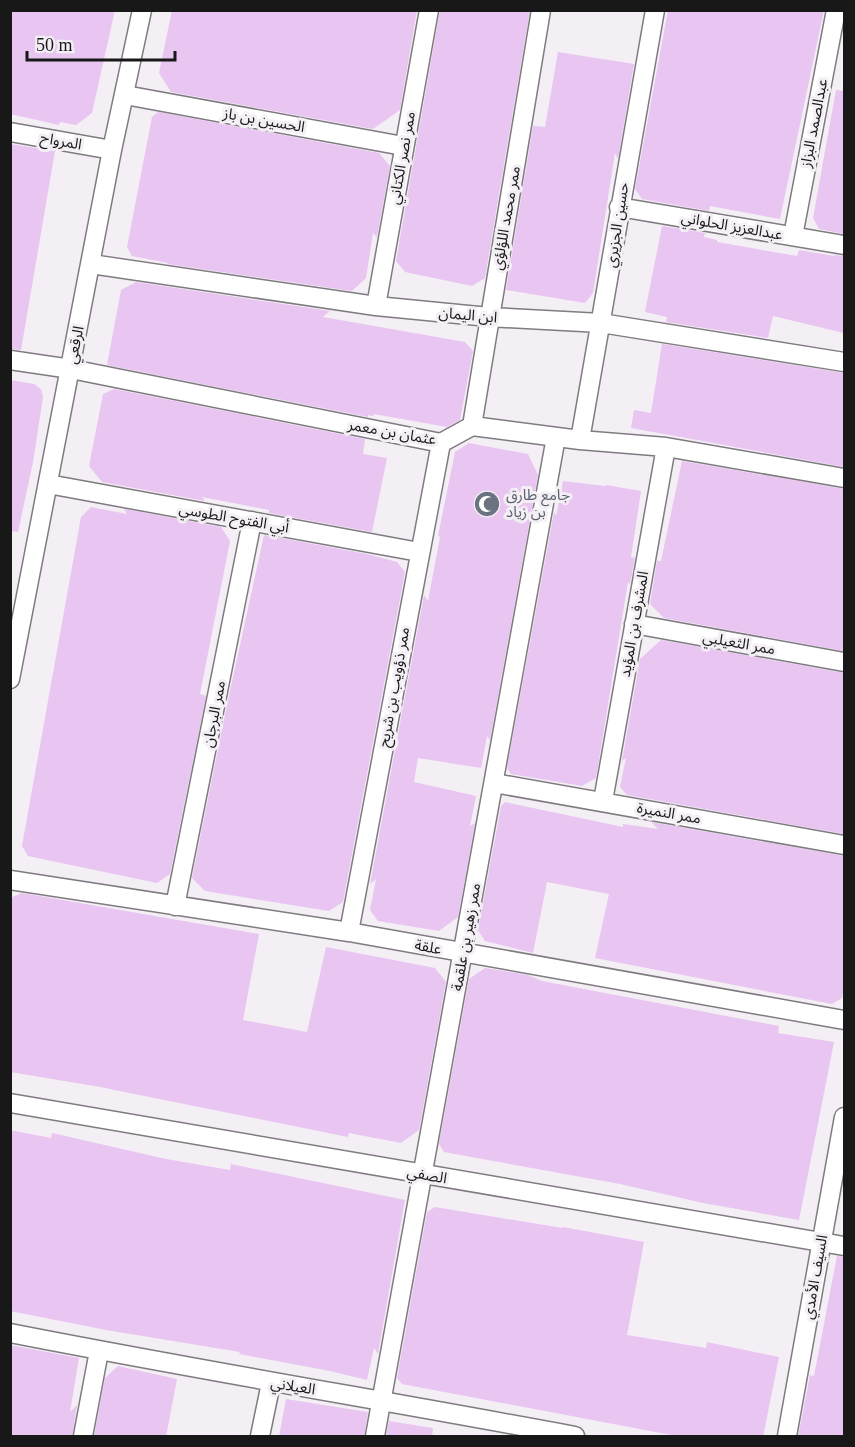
<svg xmlns="http://www.w3.org/2000/svg" width="855" height="1447" font-family="'Times New Roman','Noto Sans Arabic',serif">
<style>
.building{fill:#e9c5f2}
.lines{fill:none;stroke-linecap:round;stroke-linejoin:round}
.street-casing{stroke:#7f7b80;stroke-width:21}
.street{stroke:#fff;stroke-width:18}
.labels{text-anchor:middle;stroke-width:6;stroke-linejoin:round;paint-order:stroke}
.street-label{font-size:15px;fill:#191819;stroke:#f3eff4}
.worship-label{font-size:15px;fill:#5b616d;stroke:#f3eff4;text-anchor:start}
</style>
<rect width="100%" height="100%" fill="#f3eff4"/>
<!-- building -->
<path class="building" d="M10,10H115L92,113L76,125L60,122L59,125L10,114Z
M172,10H417L400,110L373,129L171,92L159,73Z
M440,10H530L485,278L472,286L405,272L396,261Z
M668,10H824L780,219L710,206L709,211L642,199L635,189Z
M558,52L634,64L618,159L615,153L593,293L585,303L506,290L533,126L545,127Z
M836,90L844,91V234L819,229L813,218Z
M158,112L379,153L390,166L377,237L373,233L366,278L352,291L167,264L168,263L132,256L127,247L152,117Z
M10,144L55,151L21,350L10,349Z
M662,226L705,233L704,237L717,240V242L797,256L799,250L834,256L833,255L844,256V333L773,316L768,338L666,322L667,317L645,312Z
M136,282L330,311L323,317L465,342L473,351L460,420L447,427L374,414L373,416L368,415V417L107,365L121,290Z
M662,344L844,373V467L631,428L634,410L651,413Z
M10,380L34,384L41,389L43,397L33,462L18,532L10,531Z
M114,389L365,439L363,454L387,458L372,532L269,513V510L202,497L205,501L102,482L89,466L103,394Z
M469,443L528,454L538,475L490,740L487,736L481,768L418,758L414,782L476,796L470,826L475,823L458,917L439,931L378,921L370,910L376,879L370,884L424,595L428,601L440,537L438,536L455,452Z
M682,461L844,489V651L664,618L650,604L657,561H661Z
M563,481L605,486L606,485L641,491L631,557L635,558L630,584L628,582L596,778L582,786L511,774L507,768L554,512L556,516Z
M91,507L127,514L124,509L221,527L230,541L200,694L206,696L170,874L157,883L28,856L22,846L81,517Z
M264,535L367,554L397,562L405,572L343,902L329,911L205,891L192,878L228,700Z
M661,640L844,673V834L627,795L620,787L626,758L622,761L640,659Z
M505,802L623,827V824L658,829L651,822L844,856V987L842,998L832,1004L595,958L609,894L547,882L533,953L485,941L478,930L501,806Z
M22,893L259,934L243,1020L307,1032L326,947L435,968L446,982L419,1130L401,1143L349,1133L348,1137L100,1087L10,1072V898Z
M485,968L528,975L542,981L779,1026L778,1033L834,1042L799,1220L703,1203L620,1184L444,1152L439,1144L469,979Z
M10,1130L51,1138L52,1133L166,1159L230,1170L231,1164L405,1200L378,1354L374,1348L367,1380L330,1371L239,1354L240,1352L106,1330L10,1311Z
M435,1207L562,1228L563,1227L644,1242L627,1335L706,1348L707,1342L779,1357L763,1437H682L402,1384L397,1378L427,1212Z
M837,1256L844,1257V1437H798L810,1375L814,1376Z
M10,1345L79,1358L70,1412L77,1405L72,1437H10Z
M118,1366L177,1379L166,1437H94L105,1378Z
M286,1399L368,1412L364,1437H279Z
M389,1421L433,1428L432,1437H386Z"/>
<g class="lines">
<!-- street casing -->
<g class="street-casing">
<path id="street" d="M125,95L403,146
M10,132L112,150
M619,207L844,245
M793,236L836,10
M91,264L376,306L489,317L601,323L844,362
M376,306L429,10
M10,360L71,369L441,443L472,426L580,440L666,447L844,478
M472,426L541,10
M580,440L655,10
M48,484L419,552
M634,624L844,662
M10,679L112,150L142,10
M494,783L844,845
M603,801L666,447
M10,880L349,932L844,1020
M175,906L252,521
M349,932L441,443
M10,1103L844,1246
M10,1333C198,1370 387,1401 575,1436
M83,1436L99,1351
M260,1436L271,1383
M375,1436L556,437
M787,1436L844,1117"/>
</g>
<!-- street -->
<use href="#street" class="street"/>
</g>
<!-- icons -->
<defs>
<g id="mosque-disc" transform="scale(1.35)"><circle r="9.5" fill="#6b7280" stroke="#f3eff4"/><path d="M3.5-4.9A6 6 0 1 0 3.5 4.9A5 5 0 1 1 3.5-4.9Z" fill="#fff"/></g>
</defs>
<g fill-rule="evenodd">
<use href="#mosque-disc" x="487" y="504"/>
</g>
<g class="labels">
<!-- street labels -->
<g class="street-label">
<text transform="translate(264 120) rotate(10)" y="5">الحسين بن باز</text>
<text transform="translate(814 123) rotate(-79)" y="5">عبدالصمد البزاز</text>
<text transform="translate(61 141) rotate(10)" y="5">المرواح</text>
<text transform="translate(402 158) rotate(-80)" y="5">ممر نصر الكتاني</text>
<text transform="translate(506 218) rotate(-80)" y="5">ممر محمد اللؤلؤي</text>
<text transform="translate(617 225) rotate(-81)" y="5">حسين الجزيري</text>
<text transform="translate(732 226) rotate(10)" y="5">عبدالعزيز الحلواني</text>
<text transform="translate(468 315) rotate(5)" y="5">ابن اليمان</text>
<text transform="translate(75 345) rotate(-79)" y="5">الرقعي</text>
<text transform="translate(392 432) rotate(10)" y="5">عثمان بن معمر</text>
<text transform="translate(234 518) rotate(10)" y="5">أبي الفتوح الطوسي</text>
<text transform="translate(634 624) rotate(-80)" y="5">المشرف بن المؤيد</text>
<text transform="translate(739 643) rotate(10)" y="5">ممر الثعيلبي</text>
<text transform="translate(394 687) rotate(-80)" y="5">ممر ذؤويب بن شريح</text>
<text transform="translate(214 714) rotate(-79)" y="5">ممر البرجان</text>
<text transform="translate(669 813) rotate(10)" y="5">ممر النميرة</text>
<text transform="translate(466 937) rotate(-80)" y="5">ممر زهير بن علقمة</text>
<text transform="translate(428 947) rotate(10)" y="5">علقة</text>
<text transform="translate(427 1175) rotate(10)" y="5">الصفي</text>
<text transform="translate(815 1277) rotate(-80)" y="5">السيف الأمدي</text>
<text transform="translate(293 1386) rotate(9)" y="5">العيلاني</text>
</g>
<!-- worship labels -->
<g class="worship-label">
<text x="506" y="500">جامع طارق<tspan x="506" dy="17">بن زياد</tspan></text>
</g>
</g>
<!-- border -->
<rect width="855" height="1447" fill="none" stroke="#191819" stroke-width="24"/>
<!-- scale -->
<path d="M27 51v9h148v-9" fill="none" stroke="#191819" stroke-width="3"/>
<text x="36" y="51" font-size="18" fill="#191819" stroke="#f3eff4" stroke-width="4.5" paint-order="stroke">50 m</text>
</svg>
